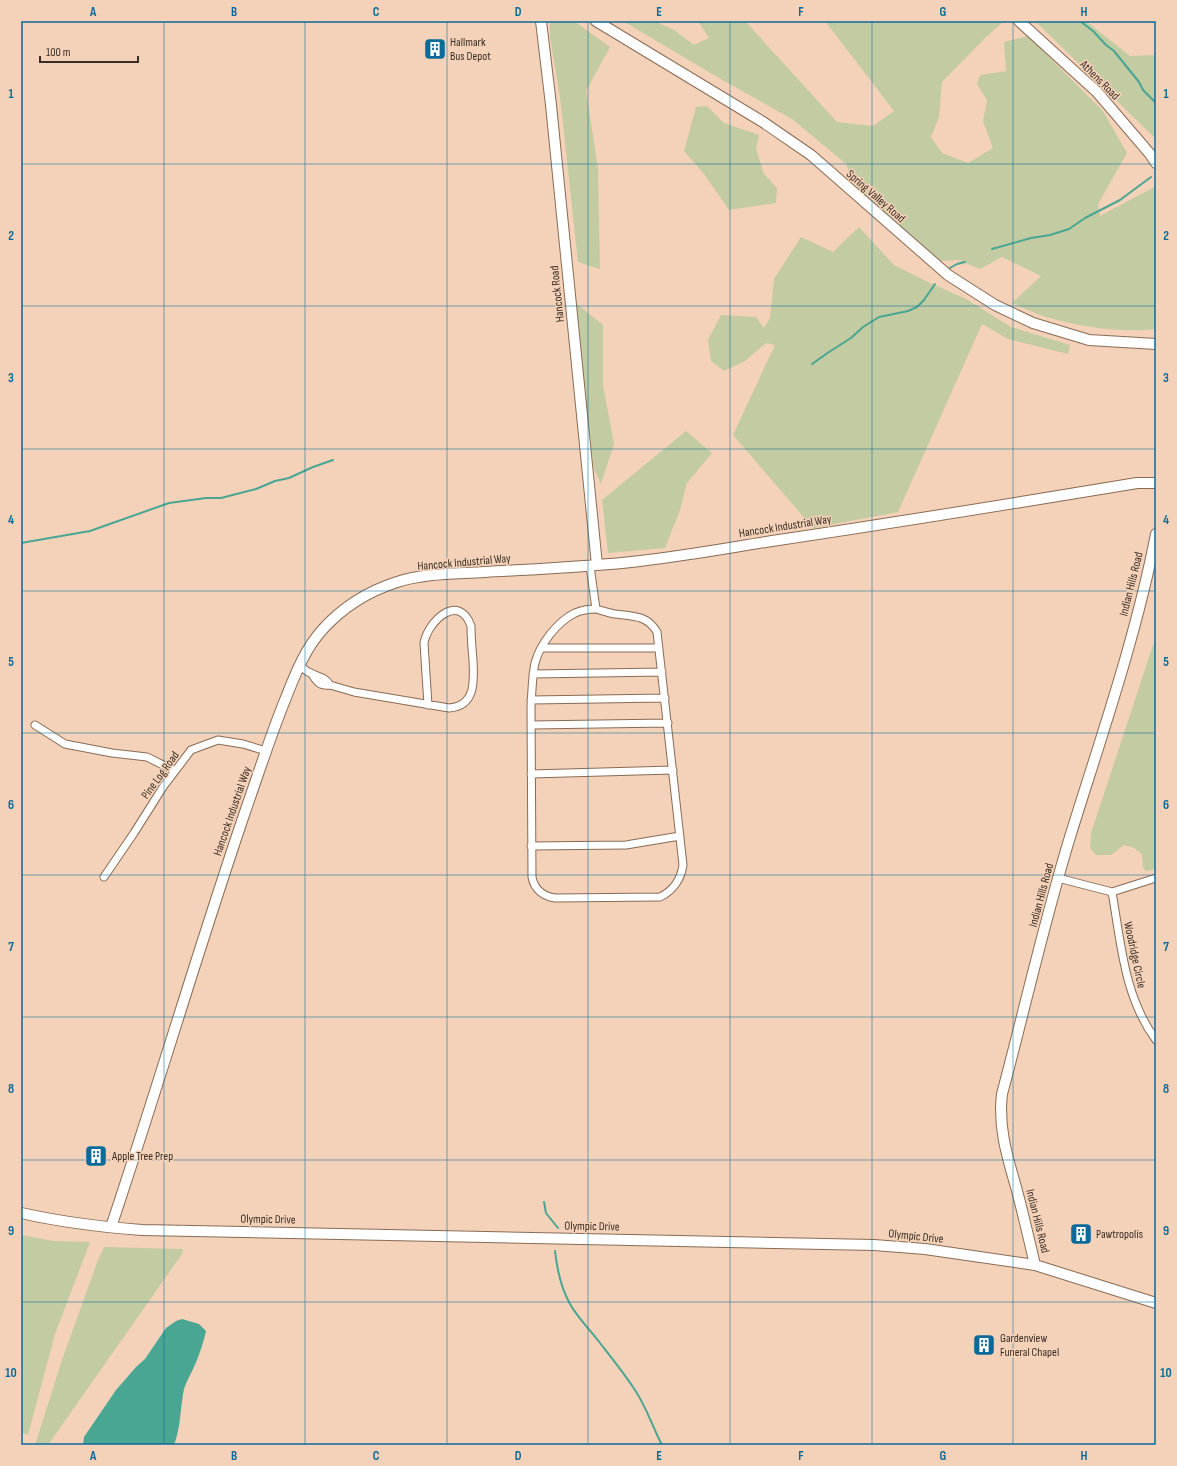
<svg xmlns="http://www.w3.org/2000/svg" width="1177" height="1466" font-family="'Sofia Sans Condensed',sans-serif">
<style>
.green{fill:#c2cba1}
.water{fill:#49a693}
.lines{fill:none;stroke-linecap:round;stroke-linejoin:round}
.stream{stroke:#49a693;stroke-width:2}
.street-casing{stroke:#896b54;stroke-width:9}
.secondary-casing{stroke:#896b54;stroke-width:12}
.street{stroke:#fff;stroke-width:7}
.secondary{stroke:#fff;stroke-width:10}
.grid{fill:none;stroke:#0a6a99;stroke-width:1;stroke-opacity:0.55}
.labels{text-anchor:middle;stroke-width:3;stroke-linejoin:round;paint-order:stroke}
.poi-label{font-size:12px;fill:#3a2d23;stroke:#f4d2b9;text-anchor:start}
.street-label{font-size:12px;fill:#3a2d23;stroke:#f4d2b9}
.neatline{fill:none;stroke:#0a6a99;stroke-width:1.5}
.grid-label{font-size:13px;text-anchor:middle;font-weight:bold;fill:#0a6a99}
</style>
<rect width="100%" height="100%" fill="#f4d2b9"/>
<!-- green -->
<path class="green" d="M550,21H574L610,47L586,91L598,168L600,269L578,262L560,97L550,37Z
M623,21H654L674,30L694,45L709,38L698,21H745L837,122L873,126L894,111L825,21H1003V22L986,37L942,82L939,117L931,137L942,153L968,163L993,148L983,121L987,100L977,84L980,75L1006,71L1004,42L1028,36L1103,111L1127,153L1098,204L1100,216L1156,186V329C1120,333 1081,327 1046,317C1035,313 1023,308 1012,303L1041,276L1002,257L980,269L958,260L940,261L857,189L846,164L792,119L712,74Z
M1035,21H1086L1130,56L1154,55L1156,58V139Z
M707,106L724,123L759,135L756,149L764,174L777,188L776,203L729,210L704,174L684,151L696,107Z
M859,227L894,265L926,281L966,299L1011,327L1070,345L1068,354L1008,339L982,324L898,512L813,528L733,435L775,345L766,343L745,361L724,371L711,361L708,340L721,315L756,317L764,328L770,318L774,279L801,237L833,252Z
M573,301L603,325V385L614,444L601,484L594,469Z
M686,431L712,453L687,483L680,510L665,548L608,553L602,500Z
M1156,636V869L1146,871L1143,868L1142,854L1134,848L1124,845L1111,855H1096L1090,848L1091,833Z
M21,1235L54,1241L90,1242L55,1334L28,1435L21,1432Z
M104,1247L183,1249L182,1254L48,1445H35L62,1360L98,1260Z"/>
<!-- water -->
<path class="water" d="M182,1319L199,1324L206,1331C204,1341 198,1359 193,1369C190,1376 186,1382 184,1389C180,1408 181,1427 174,1445H83L84,1437L116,1390L136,1367L145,1359L166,1328L176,1321Z"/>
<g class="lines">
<!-- stream -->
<path class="stream" d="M1080,21L1093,31L1106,45L1114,51L1139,82L1143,90L1156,103
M992,249L1031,238L1050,235L1069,229L1085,218L1120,200L1151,177
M948,269L957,264L965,262
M812,364L829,352L851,338L863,327L879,317L908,311L917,307L924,300L935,284
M21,543L90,531L169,503L206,498H221L256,489L275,481L289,478L313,467L333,460
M544,1202L546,1213L558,1228
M555,1251C557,1269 561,1288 570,1304C578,1318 590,1330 600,1343C611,1357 623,1372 633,1387C646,1405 652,1426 662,1445"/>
<!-- street casing -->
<g class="street-casing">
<path id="street" d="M590,566L596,609C589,609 582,610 575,613C557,622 540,644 535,663C532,677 532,692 531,706L532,877C534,889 543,896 555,898L660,897C673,891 681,879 683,865L657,632C647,615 632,616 615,614C609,613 603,611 596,609
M542,648H659
M299,665C303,668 306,671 310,673C319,677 325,677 330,685C319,686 317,682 311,673
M533,674L662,672
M330,685L354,692L449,708C476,706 474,681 473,660C472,649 471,637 471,626C459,592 428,621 424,643L428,705
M531,700L665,698
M35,725L65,744L112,753L147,757L175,771
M531,725L668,723
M531,774L673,770
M531,846L626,845L680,836
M104,877L134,833L163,787L191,750L218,740L243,744L266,751
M1058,878L1112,892L1156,878
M1112,892C1121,943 1124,997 1156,1040"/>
</g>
<!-- secondary casing -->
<g class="secondary-casing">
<path id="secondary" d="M541,21L551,105L597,565
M596,21L763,122L811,155L948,275L995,305L1033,323L1089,340L1156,344
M1019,21L1097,92L1150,154L1156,163
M21,1213C61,1222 101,1227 142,1230L874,1245L925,1249L1035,1265L1156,1303
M111,1227C157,1090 198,950 245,812C258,775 270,737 285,700C295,675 304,650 323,629C343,607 369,591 397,582C425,573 456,574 485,572C537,569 589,567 640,561C684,556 728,548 772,541C894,523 1016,503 1137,483H1156
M1035,1265C1029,1239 1023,1213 1016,1187C1007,1156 998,1127 1002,1094C1025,1008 1044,922 1070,837C1101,737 1136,637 1156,534"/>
</g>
<!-- street -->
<use href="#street" class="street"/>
<!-- secondary -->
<use href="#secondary" class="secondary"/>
</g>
<!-- grid -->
<path class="grid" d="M164,21V1445M305,21V1445M447,21V1445M588,21V1445M730,21V1445M872,21V1445M1013,21V1445M21,164H1156M21,306H1156M21,449H1156M21,591H1156M21,733H1156M21,875H1156M21,1017H1156M21,1160H1156M21,1302H1156"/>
<!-- icons -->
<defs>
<g id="building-square" transform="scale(1.15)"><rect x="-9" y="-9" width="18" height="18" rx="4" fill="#0a6a99" stroke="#f4d2b9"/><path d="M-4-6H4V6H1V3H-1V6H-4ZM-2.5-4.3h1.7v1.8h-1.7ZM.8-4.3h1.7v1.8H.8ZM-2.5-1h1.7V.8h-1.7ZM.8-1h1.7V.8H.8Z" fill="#fff"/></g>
</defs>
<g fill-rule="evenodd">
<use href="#building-square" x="435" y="49"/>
<use href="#building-square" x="96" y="1156"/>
<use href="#building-square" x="1081" y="1234"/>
<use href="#building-square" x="984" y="1345"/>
</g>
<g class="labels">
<!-- poi labels -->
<g class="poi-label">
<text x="450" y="46">Hallmark<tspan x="450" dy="14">Bus Depot</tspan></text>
<text x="112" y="1160">Apple Tree Prep</text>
<text x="1096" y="1238">Pawtropolis</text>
<text x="1000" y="1342">Gardenview<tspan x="1000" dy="14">Funeral Chapel</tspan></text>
</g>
<!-- street labels -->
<g class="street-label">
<text transform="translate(1100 80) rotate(45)" y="4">Athens Road</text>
<text transform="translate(876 196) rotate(41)" y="4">Spring Valley Road</text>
<text transform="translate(557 294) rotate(-96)" y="4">Hancock Road</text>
<text transform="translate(785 526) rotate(-9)" y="4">Hancock Industrial Way</text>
<text transform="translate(464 562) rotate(-5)" y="4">Hancock Industrial Way</text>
<text transform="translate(1131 584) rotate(-76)" y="4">Indian Hills Road</text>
<text transform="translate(160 775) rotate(-54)" y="4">Pine Log Road</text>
<text transform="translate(232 811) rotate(-71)" y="4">Hancock Industrial Way</text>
<text transform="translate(1041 895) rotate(-75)" y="4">Indian Hills Road</text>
<text transform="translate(1135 955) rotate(78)" y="4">Woodridge Circle</text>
<text transform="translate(268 1219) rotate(1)" y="4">Olympic Drive</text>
<text transform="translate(1038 1221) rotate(76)" y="4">Indian Hills Road</text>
<text transform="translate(592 1226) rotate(1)" y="4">Olympic Drive</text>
<text transform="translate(916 1236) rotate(6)" y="4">Olympic Drive</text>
</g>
</g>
<!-- border -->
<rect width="1177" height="1466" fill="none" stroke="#f4d2b9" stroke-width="44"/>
<!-- scale -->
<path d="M40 56v6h98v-6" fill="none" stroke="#3a2d23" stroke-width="2"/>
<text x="46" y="56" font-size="12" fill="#3a2d23" stroke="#f4d2b9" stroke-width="3" paint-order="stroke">100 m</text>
<rect x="22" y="22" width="1133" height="1422" class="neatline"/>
<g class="grid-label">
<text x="93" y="16">A</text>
<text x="234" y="16">B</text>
<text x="376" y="16">C</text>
<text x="518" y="16">D</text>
<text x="659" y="16">E</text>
<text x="801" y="16">F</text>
<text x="943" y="16">G</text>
<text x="1084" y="16">H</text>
<text x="11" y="98">1</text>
<text x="1166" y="98">1</text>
<text x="11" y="240">2</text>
<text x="1166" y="240">2</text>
<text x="11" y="382">3</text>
<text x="1166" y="382">3</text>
<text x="11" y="524">4</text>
<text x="1166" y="524">4</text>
<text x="11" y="666">5</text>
<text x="1166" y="666">5</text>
<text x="11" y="809">6</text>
<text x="1166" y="809">6</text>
<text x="11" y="951">7</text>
<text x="1166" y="951">7</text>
<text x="11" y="1093">8</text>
<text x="1166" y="1093">8</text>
<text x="11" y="1235">9</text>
<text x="1166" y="1235">9</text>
<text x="11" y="1377">10</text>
<text x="1166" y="1377">10</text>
<text x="93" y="1460">A</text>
<text x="234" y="1460">B</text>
<text x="376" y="1460">C</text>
<text x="518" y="1460">D</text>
<text x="659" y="1460">E</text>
<text x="801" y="1460">F</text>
<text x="943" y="1460">G</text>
<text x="1084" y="1460">H</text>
</g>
</svg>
